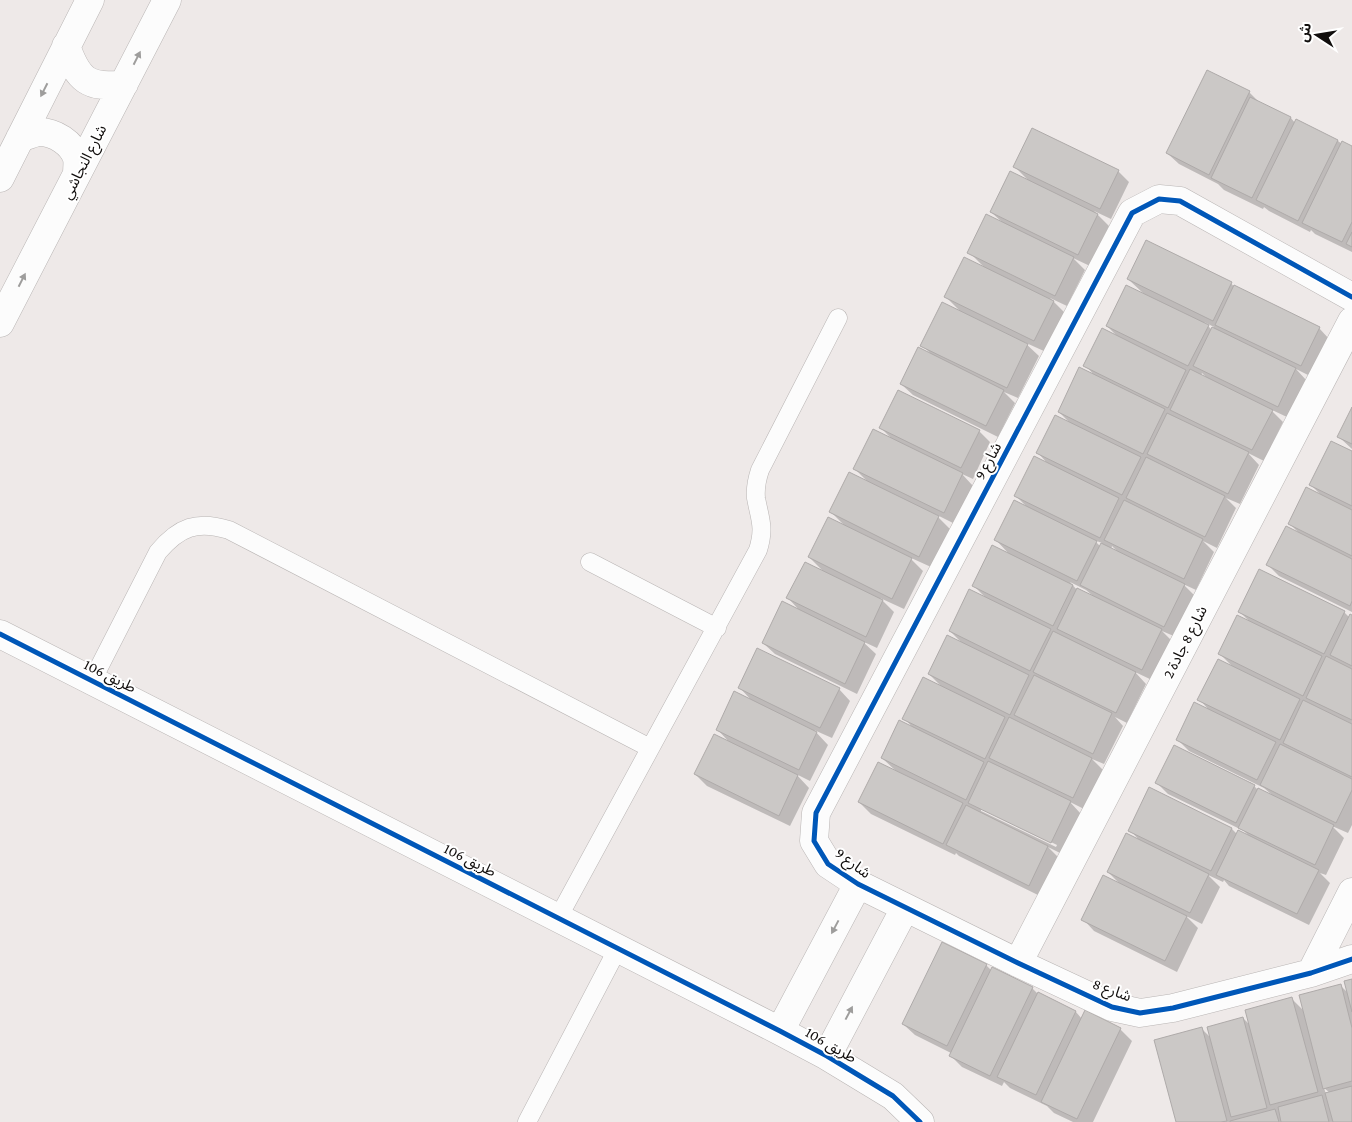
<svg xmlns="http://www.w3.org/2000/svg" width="1352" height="1122" font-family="'Crimson Pro','Noto Sans Arabic',serif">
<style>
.shadow{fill:#0003;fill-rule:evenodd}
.building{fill:#cbc8c6;stroke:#aeaaa9}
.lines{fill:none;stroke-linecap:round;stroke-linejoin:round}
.service-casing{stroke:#b9b5b4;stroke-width:19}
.minor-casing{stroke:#b9b5b4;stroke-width:29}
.secondary-casing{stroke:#b9b5b4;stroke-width:29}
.service{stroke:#fcfcfc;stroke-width:18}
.minor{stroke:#fcfcfc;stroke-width:28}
.secondary{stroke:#fcfcfc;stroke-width:28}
.cycleway-casing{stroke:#fff;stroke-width:8}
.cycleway{stroke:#0057b8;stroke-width:5}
.oneway{fill:#9e9d9c}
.labels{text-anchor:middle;stroke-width:4;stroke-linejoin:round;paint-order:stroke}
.street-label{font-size:15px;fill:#110e0d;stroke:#fff}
</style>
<rect width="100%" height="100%" fill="#eee9e8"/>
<!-- shadow -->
<path class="shadow" d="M1249,92L1261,104L1291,118L1295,123L1338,141L1342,144L1352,147V252L1315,234L1311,230L1310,232L1269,211L1264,207L1263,209L1224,190L1218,184L1179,164L1167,153Z
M1014,166L1118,171L1129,182L1111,219L1094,211L1109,226L1090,266L1073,258L1085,270L1067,306L1050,298L1065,313L1046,352L1024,342L1039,356L1018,398L1004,392L1015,403L998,437L913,395L901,384L932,355L922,345L961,312L946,297L984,267L969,252L1003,223L991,212L1029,181Z
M1128,279L1231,283L1234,287L1319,328L1330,340L1312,377L1296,369L1307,381L1289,418L1270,409L1283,422L1264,461L1248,453L1259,465L1240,504L1226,498L1236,508L1217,548L1203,541L1214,552L1196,590L1183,584L1196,597L1176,637L1162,631L1173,642L1154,681L1135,672L1146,684L1127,723L1115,717L1123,726L1104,764L1092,759L1103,770L1084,809L1070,802L1081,814L1062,854L1048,847L1059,858L1040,896L959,856L956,853L955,855L871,814L859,802L896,771L882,758L914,729L904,718L942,687L929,674L963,644L950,631L986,598L974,586L1010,555L996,540L1028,508L1016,496L1048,464L1038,453L1071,424L1059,412L1095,376L1085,365L1119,338L1107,326L1144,294ZM1204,322L1214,327L1212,330ZM1202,373L1208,379L1201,376ZM1094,540L1102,543L1100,546ZM1112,546L1119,553L1111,550ZM1070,582L1086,590L1093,596L1077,590ZM981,808L1057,845L1056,847L981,811Z
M1352,410V449L1339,437Z
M881,428L979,431L990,442L973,479L962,474L973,486L955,524L935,514L950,529L931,567L909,557L923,571L904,609L880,598L894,612L877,648L862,641L876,654L857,694L775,654L763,643L801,612L788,598L824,572L809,557L845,526L831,512L869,483L855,469L893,440Z
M1352,453V612L1279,576L1268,565L1300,534L1290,524L1321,495L1311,485Z
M1239,611L1344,612L1349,617H1352V825L1348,833L1332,826L1344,838L1326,875L1320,873L1330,883L1309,925L1229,886L1224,880L1223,882L1208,875L1220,887L1202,924L1186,916L1198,928L1177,972L1094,931L1083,919L1120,884L1108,872L1140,841L1130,830L1232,829L1237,834L1250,837L1244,831L1168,794L1157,783H1249L1250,782L1258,790L1273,796L1264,788L1189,751L1177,739L1209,710L1199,699L1233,667L1220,654L1250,622Z
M740,688L839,689L850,701L832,738L814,730L828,745L810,781L796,774L809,788L790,826L707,786L695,774L730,743L717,729L753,702Z
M986,965L991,970L1032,988L1039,995L1076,1012L1082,1019L1085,1012L1120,1029L1132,1041L1093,1122H1073L1054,1113L1047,1106L1010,1088L1004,1082L1002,1086L962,1067L950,1055L951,1053L915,1035L903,1024Z
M1352,980V1122H1177L1201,1028L1211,1038L1243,1018L1250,1025L1292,999L1304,1011L1340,985L1349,994ZM1324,1088L1330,1093L1326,1094Z"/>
<!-- building -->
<path class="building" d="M1207,70L1250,91L1209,175L1166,153Z
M1250,97L1291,117L1252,198L1211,178Z
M1296,119L1338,140L1298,221L1256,200Z
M1032,128L1119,170L1100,209L1013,167Z
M1342,141L1352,146V222L1342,242L1302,223Z
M1010,171L1098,214L1078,255L990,212Z
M986,214L1074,257L1055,296L967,253Z
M1352,232V247L1346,244Z
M1146,240L1232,282L1213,321L1127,279Z
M964,257L1054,301L1034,341L944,297Z
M1126,285L1209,325L1188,366L1106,326Z
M1234,285L1320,327L1301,366L1215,325Z
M942,302L1028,344L1007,388L920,346Z
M1212,327L1296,368L1278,407L1193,366Z
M1102,328L1186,370L1168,408L1083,366Z
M918,347L1004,390L986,426L900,384Z
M1079,367L1165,409L1143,454L1058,412Z
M1190,369L1273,410L1252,450L1170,410Z
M898,390L980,430L961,468L879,428Z
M1352,407V444L1337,437Z
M1167,413L1249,452L1228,494L1147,454Z
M1055,415L1141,457L1122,495L1036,453Z
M873,429L963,473L944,513L853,469Z
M1331,441L1352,451V506L1309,485Z
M1034,456L1119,498L1100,538L1014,496Z
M1146,457L1225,496L1205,537L1126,498Z
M849,472L939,516L919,557L829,512Z
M1306,487L1352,510V556L1288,524Z
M1014,500L1097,541L1077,581L994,540Z
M1124,500L1203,539L1184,579L1104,540Z
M828,517L912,558L892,599L808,557Z
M1286,526L1352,559V601L1350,606L1266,565Z
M1101,543L1185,584L1164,627L1080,585Z
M992,545L1073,585L1053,626L972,586Z
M805,562L883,600L866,637L786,598Z
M1259,569L1345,611L1324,654L1238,612Z
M1077,588L1162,629L1142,670L1057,629Z
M969,589L1051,629L1030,671L949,631Z
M782,601L865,642L845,684L762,643Z
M1350,614L1352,615V666L1330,655Z
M1237,615L1322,656L1303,696L1218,654Z
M1053,631L1136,672L1116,713L1033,672Z
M947,635L1029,675L1010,715L928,674Z
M757,648L840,688L820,728L738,688Z
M1326,656L1352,669V720L1306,698Z
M1218,659L1300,699L1280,740L1197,700Z
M1034,675L1112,713L1093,754L1014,715Z
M923,677L1005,717L985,759L902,719Z
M734,691L817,732L799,770L716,730Z
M1303,700L1352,724V777L1283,743Z
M1194,702L1276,742L1257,780L1176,740Z
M1009,717L1092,758L1073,798L989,758Z
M899,720L984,762L966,800L881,758Z
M714,734L798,775L779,816L694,774Z
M1280,744L1352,779V790L1336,823L1260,785Z
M1174,745L1255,785L1236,823L1155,783Z
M988,761L1071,801L1051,843L968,803Z
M878,762L963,803L943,844L858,802Z
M1149,787L1232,828L1211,871L1128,831Z
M1258,788L1334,825L1315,865L1238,828Z
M966,805L1048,846L1029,886L946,845Z
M1238,830L1319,870L1297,914L1216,875Z
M1126,833L1209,874L1190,913L1107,872Z
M1103,875L1187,916L1165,961L1081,920Z
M942,942L987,964L947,1046L902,1024Z
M992,967L1033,987L990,1076L949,1056Z
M1352,979V1012L1344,981Z
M1341,984L1352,1028V1081L1323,1089L1299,995Z
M1038,992L1076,1011L1036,1095L997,1077Z
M1292,997L1318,1092L1270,1105L1245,1010Z
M1085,1010L1121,1028L1077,1119L1041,1102Z
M1243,1017L1267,1108L1231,1117L1207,1027Z
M1202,1027L1227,1121L1221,1122H1176L1154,1040Z
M1352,1086V1122H1333L1325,1093Z
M1322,1095L1329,1122H1281L1278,1107Z
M1275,1109L1279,1122H1230V1121Z"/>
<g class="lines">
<!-- service casing -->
<g class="service-casing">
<path id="service" d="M590,562L717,628
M92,681L158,552C179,527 197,520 229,530L650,748
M558,918L758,550C765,527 760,520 756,498C755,488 757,479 760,470L838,318
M527,1122L618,948"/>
</g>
<!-- minor casing -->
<g class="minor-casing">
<path id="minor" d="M1352,297L1180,201L1159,199L1132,213L816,813L814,841L828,864L858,884L1018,963L1112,1007L1140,1013L1173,1008L1311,973L1352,959
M0,634L780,1031L827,1056L893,1096L920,1122
M1018,963L1352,321
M1311,973L1352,892
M780,1031L858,884
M827,1056L905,908"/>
</g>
<!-- secondary casing -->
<g class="secondary-casing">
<path id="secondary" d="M66,46C78,80 88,89 124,84
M20,138C26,136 33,133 39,132C55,132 72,143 77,158C78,163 77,169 77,174
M0,178L90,0
M0,323L167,0"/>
</g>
<!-- service -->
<use href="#service" class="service"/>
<!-- minor -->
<use href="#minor" class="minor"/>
<!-- secondary -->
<use href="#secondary" class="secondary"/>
<!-- cycleway casing -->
<g class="cycleway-casing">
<path id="cycleway" d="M1352,297L1180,201L1159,199L1132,213L816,813L814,841L828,864L858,884L1018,963L1112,1007L1140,1013L1173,1008L1311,973L1352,959
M0,634L780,1031L827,1056L893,1096L920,1122"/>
</g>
<!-- cycleway -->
<use href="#cycleway" class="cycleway"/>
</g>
<!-- one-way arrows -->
<defs><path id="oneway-solid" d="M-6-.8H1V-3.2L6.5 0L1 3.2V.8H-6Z" transform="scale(1.25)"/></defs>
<g class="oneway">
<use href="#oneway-solid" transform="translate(137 58) rotate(-63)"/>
<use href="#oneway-solid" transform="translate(44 90) rotate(117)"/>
<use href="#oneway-solid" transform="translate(22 280) rotate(-63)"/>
<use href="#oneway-solid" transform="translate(835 927) rotate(118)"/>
<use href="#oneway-solid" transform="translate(849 1013) rotate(-62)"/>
</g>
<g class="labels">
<!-- street labels -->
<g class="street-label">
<text transform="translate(84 162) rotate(-63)" y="5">شارع النجاشي</text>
<text transform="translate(988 461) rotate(-62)" y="5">شارع 9</text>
<text transform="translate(1185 642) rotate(-63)" y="5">شارع 8 جادة 2</text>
<text transform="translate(110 676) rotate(27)" y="5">طريق 106</text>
<text transform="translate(470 860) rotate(27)" y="5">طريق 106</text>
<text transform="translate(853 863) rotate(37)" y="5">شارع 9</text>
<text transform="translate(1112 990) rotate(20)" y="5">شارع 8</text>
<text transform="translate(831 1045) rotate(30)" y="5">طريق 106</text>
</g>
</g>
<!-- north arrow -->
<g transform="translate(1317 35) rotate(282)" stroke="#ffffff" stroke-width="4" paint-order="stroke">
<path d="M0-4L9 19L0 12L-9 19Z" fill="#110e0d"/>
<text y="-8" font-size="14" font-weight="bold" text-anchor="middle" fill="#110e0d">ش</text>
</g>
</svg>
